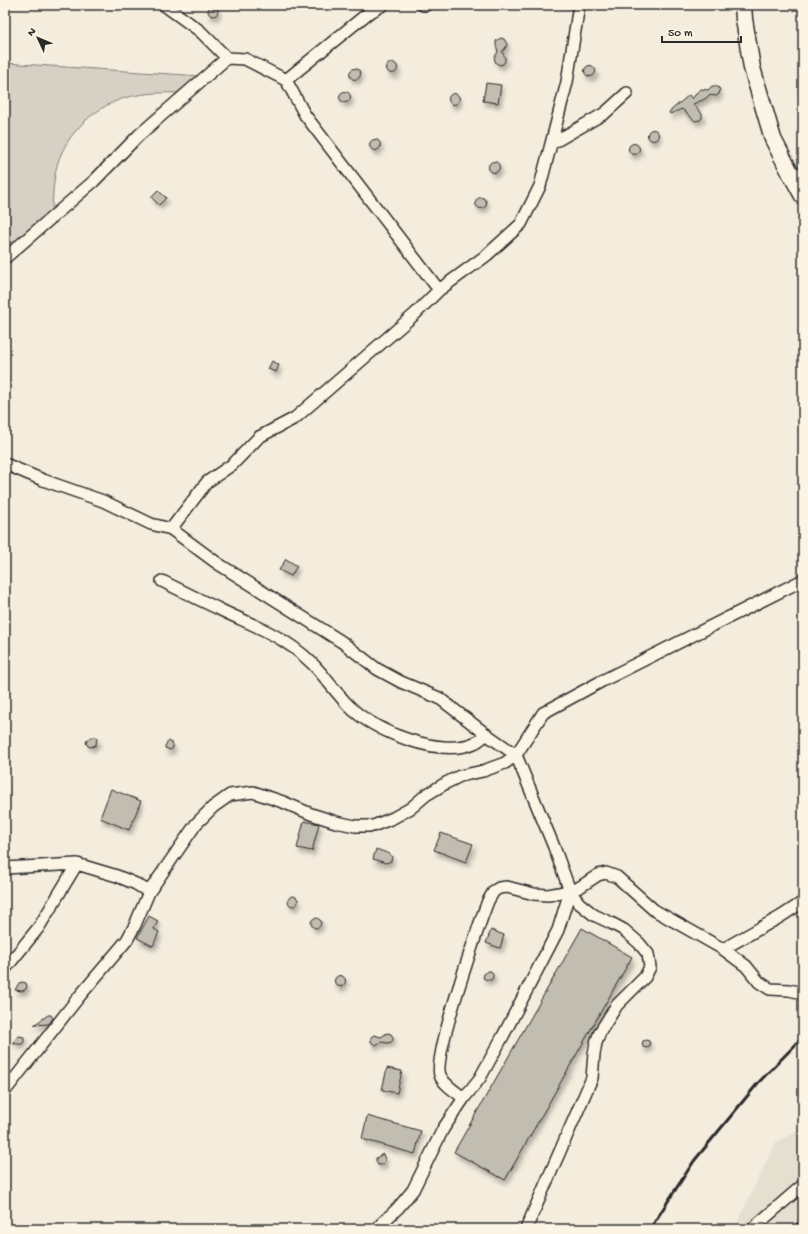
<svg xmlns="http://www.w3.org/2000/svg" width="808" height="1234" font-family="'Gochi Hand',sans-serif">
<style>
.built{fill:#e5dfd0}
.green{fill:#d6d1c4;stroke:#807e78}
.building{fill:#c2bdb1;stroke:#2b2b2b;filter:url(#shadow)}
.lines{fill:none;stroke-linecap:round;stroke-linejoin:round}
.service-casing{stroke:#2b2b2b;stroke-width:8}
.minor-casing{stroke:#2b2b2b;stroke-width:14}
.secondary-casing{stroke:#2b2b2b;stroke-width:19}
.service{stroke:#fcf5e5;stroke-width:5.5}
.minor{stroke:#fcf5e5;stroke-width:11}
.secondary{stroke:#fcf5e5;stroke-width:16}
.rail{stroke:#2b2b2b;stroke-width:3}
</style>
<defs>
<filter id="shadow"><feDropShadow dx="2.5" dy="4.5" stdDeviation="2" flood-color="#0004"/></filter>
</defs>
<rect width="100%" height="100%" fill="#f4edde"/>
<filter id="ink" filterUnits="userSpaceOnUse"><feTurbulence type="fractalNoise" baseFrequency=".025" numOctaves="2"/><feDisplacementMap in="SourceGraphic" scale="8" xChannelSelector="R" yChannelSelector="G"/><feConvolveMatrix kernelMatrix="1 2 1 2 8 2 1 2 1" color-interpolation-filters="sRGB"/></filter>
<g filter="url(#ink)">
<!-- built -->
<path class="built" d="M803,1128V1229H734L776,1142Z"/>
<!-- green -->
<path class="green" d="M5,63L201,76L183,93C144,92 114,94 84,122C75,131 67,141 62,152C53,170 53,193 52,212L5,253Z"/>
<!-- building -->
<path class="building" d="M208 11a5 5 0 1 1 10 0a5 5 0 1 1-10 0Z
M501,38L504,39L507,44L506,47L502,52L505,57V61L503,64L499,65L496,63L494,58L498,52L496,45V41Z
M386.5 68a5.5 5.5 0 1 1 11 0a5.5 5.5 0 1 1-11 0Z
M584.5 71a5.5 5.5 0 1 1 11 0a5.5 5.5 0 1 1-11 0Z
M349.5 74a5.5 5.5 0 1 1 11 0a5.5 5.5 0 1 1-11 0Z
M486,83L501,85L498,103L483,101Z
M712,86H716L719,88L720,91L719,94L716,96L709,95L705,99L693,104L702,114V118L700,120L695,121L682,109L670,114L669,112L689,95L692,99L698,91L701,89L708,90Z
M339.5 97a5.5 5.5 0 1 1 11 0a5.5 5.5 0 1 1-11 0Z
M448.5 99a5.5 5.5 0 1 1 11 0a5.5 5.5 0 1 1-11 0Z
M647.5 135a5.5 5.5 0 1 1 11 0a5.5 5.5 0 1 1-11 0Z
M369.5 145a5.5 5.5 0 1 1 11 0a5.5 5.5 0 1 1-11 0Z
M628.5 149a5.5 5.5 0 1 1 11 0a5.5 5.5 0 1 1-11 0Z
M488.5 167a5.5 5.5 0 1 1 11 0a5.5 5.5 0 1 1-11 0Z
M158,190L166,198L159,205L151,197Z
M475.5 203a5.5 5.5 0 1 1 11 0a5.5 5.5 0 1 1-11 0Z
M272,361L279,365L276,372L268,369Z
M286,559L297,566L291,576L279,570Z
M91,737H97L96,745L91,747L88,746L86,743L87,740Z
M168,741L173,744V748L170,750L165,748V746Z
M111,789L141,801L129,830L100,818Z
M304,821L319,824L312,851L297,848Z
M441,833L473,844L466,862L434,850Z
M376,849L390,854L392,857L391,861L386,863L373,859Z
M288 901a5 5 0 1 1 10 0a5 5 0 1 1-10 0Z
M149,916L158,921L154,929L159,932L153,946L137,938Z
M311 923a5 5 0 1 1 10 0a5 5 0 1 1-10 0Z
M582,928L632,957L505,1180L454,1152Z
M491,930L504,935L500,948L486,943Z
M488,971H491L493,974V978L491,980H487L483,978L484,974Z
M334.5 981a5.5 5.5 0 1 1 11 0a5.5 5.5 0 1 1-11 0Z
M22,982L26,983L27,986L26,989L22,991L15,990L19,983Z
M48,1015H51L53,1018L49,1024L34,1025Z
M387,1033L391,1034L393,1037V1040L391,1042L388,1043L382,1042L375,1045L371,1042V1037L374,1035L381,1037Z
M19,1036L24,1037V1042L22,1044H13L17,1037Z
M642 1044a4 4 0 1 1 8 0a4 4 0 1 1-8 0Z
M387,1068L402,1071L397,1093L382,1090Z
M367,1116L421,1131L415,1154L362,1139Z
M383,1154L385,1159V1162L382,1165H378L376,1161V1158Z"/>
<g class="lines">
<!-- service casing -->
<g class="service-casing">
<path id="service" d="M793,175L803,168"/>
</g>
<!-- minor casing -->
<g class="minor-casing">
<path id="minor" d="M164,5L200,31L227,58
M423,5H426
M286,80L367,14L383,5
M551,144L567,82L579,5
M5,258L94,181L139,135L227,58L245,59L286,80L305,115L439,290
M5,464L43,480L103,501L151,524L171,529L217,563L342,642L377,669L401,682L439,698L486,734L516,755L554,847L570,891L579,903L594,915L611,923L624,930L639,943L648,954L650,967L645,977L617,1005L600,1032L596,1043L594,1054L592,1078L526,1229
M171,529L207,482L233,464L259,437L295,418L415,314L439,290L487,255L521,224L540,186L551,144L605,113L627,93
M162,581C180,590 198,599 217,608C238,619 262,627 282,640C297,649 310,660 321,673C330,684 339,696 349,706C373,731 440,758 474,743C479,741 483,737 486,734
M5,868L77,864L117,876L136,884L149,892
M723,949L780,917L803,902
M5,969L39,927L77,864
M5,1091L78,998L127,940L135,925L149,892L196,824L213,807L230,795L253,792L283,802L311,814L336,822L355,826H373L393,818L411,808L426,795L446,783L460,776L483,771L505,763L516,755L543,713L602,681L803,580
M464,1098C456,1092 443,1084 440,1075C433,1058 474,941 482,917L488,901L494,891L499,888L507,887L534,894L548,895L570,891L580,887L598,875L606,873L617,877L654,910L723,949L746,966L759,982L770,989L789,990L803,993
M376,1229L398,1208L413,1190L443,1129L464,1098L480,1078L503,1036L558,930L570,891
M752,1229L803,1185"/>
</g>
<!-- secondary casing -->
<g class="secondary-casing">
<path id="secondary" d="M743,5L744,19L752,68L773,139L792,176L803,196"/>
</g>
<!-- service -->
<use href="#service" class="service"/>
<!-- minor -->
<use href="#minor" class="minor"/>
<!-- secondary -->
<use href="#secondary" class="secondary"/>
<!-- rail -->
<path class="rail" d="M650,1229L694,1161L758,1083L803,1037
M793,1229L803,1218"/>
</g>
</g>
<!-- margin -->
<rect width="808" height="1234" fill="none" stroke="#fcf5e5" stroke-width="20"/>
<rect x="10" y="10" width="788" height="1214" fill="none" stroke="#2b2b2b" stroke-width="1.5" filter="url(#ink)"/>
<!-- north arrow -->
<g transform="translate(38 38) rotate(314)" stroke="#fcf5e5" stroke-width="3" paint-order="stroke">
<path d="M0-3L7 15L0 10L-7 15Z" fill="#2b2b2b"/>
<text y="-6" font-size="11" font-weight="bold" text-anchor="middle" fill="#2b2b2b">N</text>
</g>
<!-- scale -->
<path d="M662 36v6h79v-6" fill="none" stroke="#2b2b2b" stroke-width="2"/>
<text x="668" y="36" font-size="12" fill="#2b2b2b" stroke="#fcf5e5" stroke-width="3" paint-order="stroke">50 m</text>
</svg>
